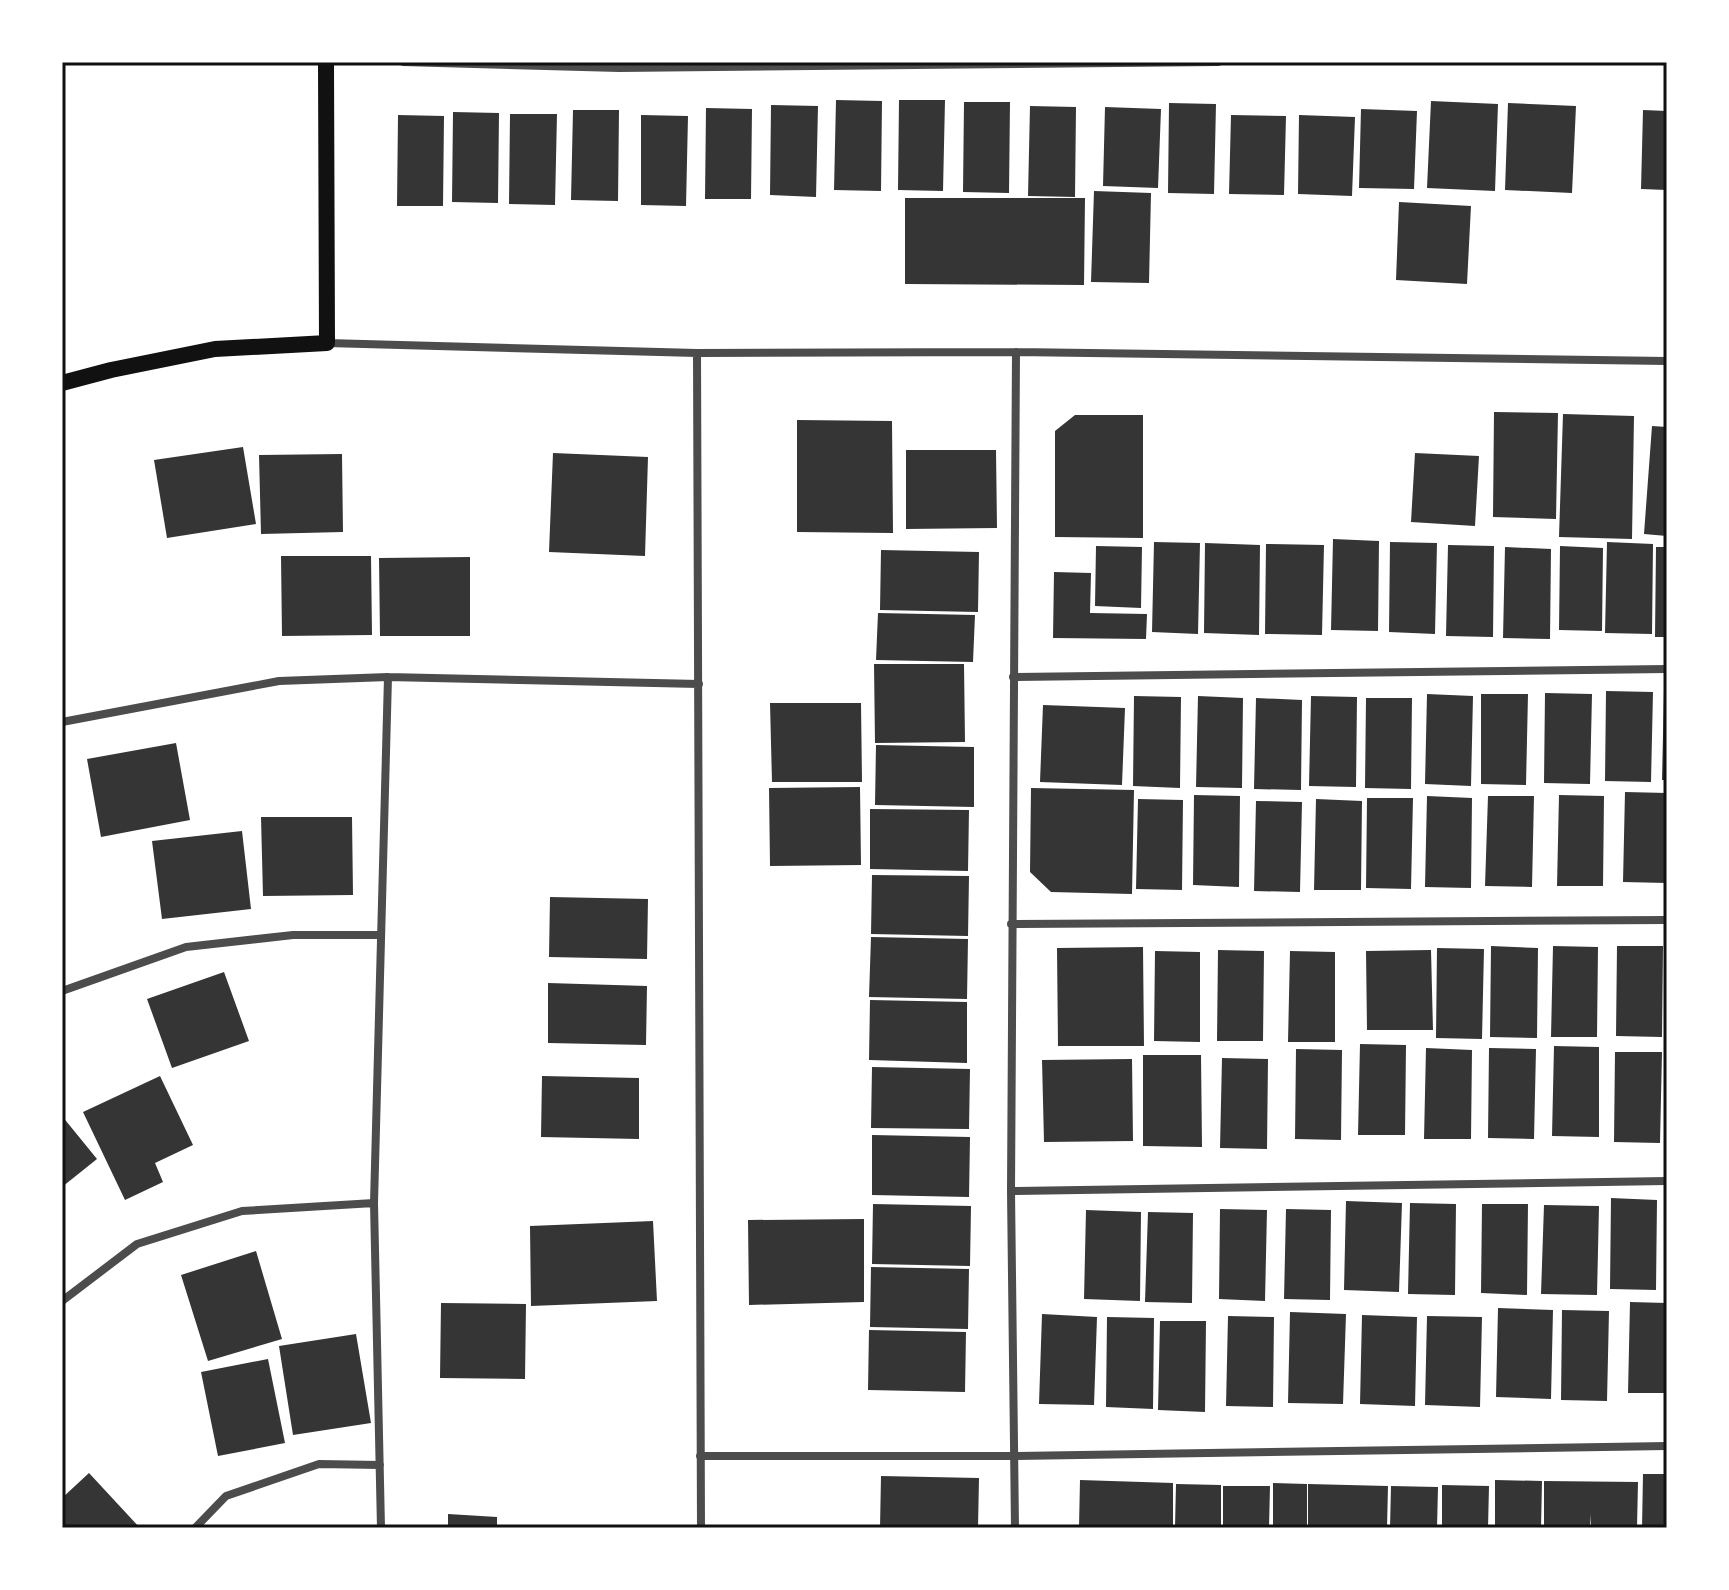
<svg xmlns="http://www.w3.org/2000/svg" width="1729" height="1590" font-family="Poppins,sans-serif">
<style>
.building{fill:#353535}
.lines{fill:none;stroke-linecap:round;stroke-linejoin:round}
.minor{stroke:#4c4c4c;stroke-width:8}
.secondary{stroke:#111;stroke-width:16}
.neatline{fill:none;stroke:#111;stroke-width:3}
</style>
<rect width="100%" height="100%" fill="#fff"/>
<!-- building -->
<path class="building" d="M836,100L882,101L881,191L834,190Z
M899,100H945L943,191L898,190Z
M1431,101L1498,104L1495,191L1427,188Z
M964,102H1010L1009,193L963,192Z
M1169,103L1216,104L1214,194L1168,193Z
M1508,103L1576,106L1572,193L1505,190Z
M771,105L818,106L816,197L770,195Z
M1030,106L1076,107L1075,197L1028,196Z
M1105,107L1161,109L1158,188L1103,186Z
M706,108L752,109L751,199H705Z
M1361,109L1417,111L1414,189L1359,188Z
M573,110H619L618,201L571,200Z
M1643,110L1667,111V190L1641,189Z
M453,112L499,113L498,203L452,202Z
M510,114H557L555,205L509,204Z
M398,115L444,116L443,206H397Z
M641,115L688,116L686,206L641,205Z
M1231,115L1286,116L1284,195L1229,194Z
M1299,115L1355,117L1352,196L1298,194Z
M1094,191L1151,193L1149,283L1091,282Z
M905,198H1085L1084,285L905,284Z
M1399,202L1471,206L1467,284L1396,280Z
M1494,412L1558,413L1556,519L1493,517Z
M1563,414L1634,416L1632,539L1559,537Z
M1075,415H1143V538L1055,537V431Z
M797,420L892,421L893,533L797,532Z
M1652,426L1667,427V536L1644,534Z
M243,447L256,524L167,538L154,460Z
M906,450H996L997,528L906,529Z
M553,453L648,457L645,556L549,552Z
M1415,453L1479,456L1475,526L1411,522Z
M342,454L343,532L261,534L259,455Z
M1333,539L1379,541L1378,631L1331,630Z
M1154,542L1200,543L1198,634L1152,632Z
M1390,542L1437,543L1435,634L1389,632Z
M1607,542L1653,544L1652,634L1605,633Z
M1205,543L1260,545L1259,635L1204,633Z
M1266,544L1324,545L1322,635L1265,634Z
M1448,545L1494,546L1493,637L1446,636Z
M1096,546L1142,547L1141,608L1095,606Z
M1560,546L1603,548L1602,631L1559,630Z
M1505,547L1551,549L1550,639L1503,638Z
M1656,547H1667V637H1655Z
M881,550L979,552L978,612L880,610Z
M281,556H371L372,635L282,636Z
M470,557V636H380L379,558Z
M1054,572L1091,573L1090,613L1147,614L1146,639L1053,638Z
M878,613L975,615L973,662L876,660Z
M874,664H964L965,742L875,743Z
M1664,690H1667V780H1662Z
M1606,691L1653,692L1651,782L1605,781Z
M1545,693L1592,694L1590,784L1544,783Z
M1427,694L1473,696L1471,786L1425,784Z
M1481,694H1528L1526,785L1481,784Z
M1134,696L1181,697L1180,788L1133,786Z
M1198,696L1243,698L1242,788L1196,787Z
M1311,696L1357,697L1356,787L1309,786Z
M1256,698L1302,700L1301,790L1254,789Z
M1366,698H1412L1411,789L1365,788Z
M770,703H861L862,782H772Z
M1043,705L1125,708L1122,785L1040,782Z
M176,743L190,820L101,837L87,759Z
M876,745L974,747V807L875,805Z
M860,787L861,865L770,866L769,788Z
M1031,788L1134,790L1132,894L1051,892L1030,872Z
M1625,792L1667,793V883L1623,882Z
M1194,795L1240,796L1239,887L1193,885Z
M1559,795L1604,796L1603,886H1557Z
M1427,796L1472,798L1471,888L1425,887Z
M1488,796H1534L1532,887L1485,886Z
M1367,798H1413L1411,889L1366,888Z
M1138,799L1183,800L1182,890L1136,889Z
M1316,799L1362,801L1361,890H1314Z
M1256,801L1302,802L1300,892L1254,891Z
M870,809L969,810L968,871L870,869Z
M261,817H352L353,895L263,896Z
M242,831L251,909L162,919L152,841Z
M872,875L969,876L968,936L871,934Z
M550,897L648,899L647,959L549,957Z
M871,937L968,939L967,999L869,997Z
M1491,946L1538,948L1537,1038L1490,1037Z
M1553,946L1598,947L1597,1037H1551Z
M1617,946H1663L1662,1037L1616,1036Z
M1143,947L1144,1046H1058L1057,948Z
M1437,948L1484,949L1482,1039L1436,1038Z
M1218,950L1264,951L1263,1041H1217Z
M1431,950L1433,1030H1367L1366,951Z
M1155,951L1200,952V1042L1154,1041Z
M1290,951L1335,952V1042H1288Z
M224,972L249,1041L172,1068L147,999Z
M548,983L647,986L646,1045L548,1043Z
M870,1000L967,1002V1063L869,1060Z
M1360,1044L1406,1045L1405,1135H1358Z
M1554,1046L1599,1047V1137L1552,1136Z
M1426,1048L1472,1050L1471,1139H1424Z
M1489,1048L1536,1049L1534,1139L1488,1138Z
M1296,1049L1342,1050L1341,1140L1295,1139Z
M1615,1052H1662L1660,1143L1614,1142Z
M1143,1055H1201L1202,1147L1143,1146Z
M1222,1058L1268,1059L1267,1149L1220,1148Z
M1132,1059L1133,1141L1044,1142L1042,1060Z
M872,1067L970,1069L969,1129L871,1128Z
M160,1076L193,1145L155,1163L163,1182L125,1200L83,1112Z
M542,1076L639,1078V1139L541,1137Z
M62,1116L97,1159L62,1187Z
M872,1135L970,1137L969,1197L872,1195Z
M1611,1198L1657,1200L1656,1290L1610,1289Z
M1346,1201L1402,1203L1399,1292L1344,1290Z
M1410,1203L1456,1204L1455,1295L1408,1294Z
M873,1204L971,1206L970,1266L872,1264Z
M1482,1204H1528L1527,1295L1481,1293Z
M1544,1205L1599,1206L1597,1295L1541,1294Z
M1220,1209L1267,1210L1265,1301L1219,1299Z
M1286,1209L1331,1210L1330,1300L1284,1299Z
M1086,1210L1141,1212L1140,1301L1084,1299Z
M1148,1212L1193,1213L1192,1303L1145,1302Z
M864,1219V1302L749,1305L748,1220Z
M653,1221L657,1301L531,1306L530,1226Z
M256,1251L282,1339L208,1361L181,1275Z
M871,1267L969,1269L968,1329L870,1327Z
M1630,1302L1667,1303V1393H1628Z
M441,1303L526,1304L525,1379L440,1378Z
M1498,1308L1553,1310L1551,1399L1496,1397Z
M1562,1310L1609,1311L1607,1401L1561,1400Z
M1290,1312L1346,1314L1343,1404L1288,1403Z
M1042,1314L1097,1317L1094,1405L1039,1404Z
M1362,1315L1417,1317L1415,1406L1360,1404Z
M1228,1316L1274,1317L1273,1407L1226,1406Z
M1427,1316L1482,1317L1480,1407L1425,1405Z
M1107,1317L1154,1318L1153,1409L1106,1407Z
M1160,1321H1206L1205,1412L1158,1410Z
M869,1330L966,1332L965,1392L868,1390Z
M356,1334L371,1423L293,1435L279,1346Z
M268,1359L285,1443L218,1456L201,1372Z
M89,1473L140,1528H62V1498Z
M1643,1474H1667V1528H1642Z
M881,1476L979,1478L978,1528H880Z
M1080,1480L1173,1483V1528H1079Z
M1495,1480L1542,1481L1541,1528H1495Z
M1544,1481L1638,1482L1637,1528H1591L1590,1514V1528H1544Z
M1273,1483L1307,1484V1528H1273Z
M1176,1484L1221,1485V1528H1175Z
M1308,1484L1388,1486L1387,1528H1308Z
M1442,1485L1489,1486L1488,1528H1442Z
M1223,1486H1270L1269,1528H1223Z
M1391,1486L1438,1487L1437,1528H1390Z
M448,1514L497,1517V1528H448Z"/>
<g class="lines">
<!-- minor -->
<path class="minor" d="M403,62L619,68L1218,62
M327,343L697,353L1016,352L1667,361
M697,353L701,1528
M1013,677L1667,669
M62,722L279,681L388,677L699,684
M1011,924L1667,920
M62,991L186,947L293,935H381
M1011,1191L1667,1181
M62,1301L137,1244L242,1211L374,1203
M700,1456H1012L1667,1446
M195,1528L226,1496L319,1464L380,1465
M381,1528L374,1203L388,677
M1015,1528L1011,1191L1016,352"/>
<!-- secondary -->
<path class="secondary" d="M62,383L111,370L215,349L327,343L326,62"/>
</g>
<!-- border -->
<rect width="1729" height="1590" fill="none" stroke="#ffffff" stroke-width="128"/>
<rect x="64" y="64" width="1601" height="1462" class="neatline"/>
</svg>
